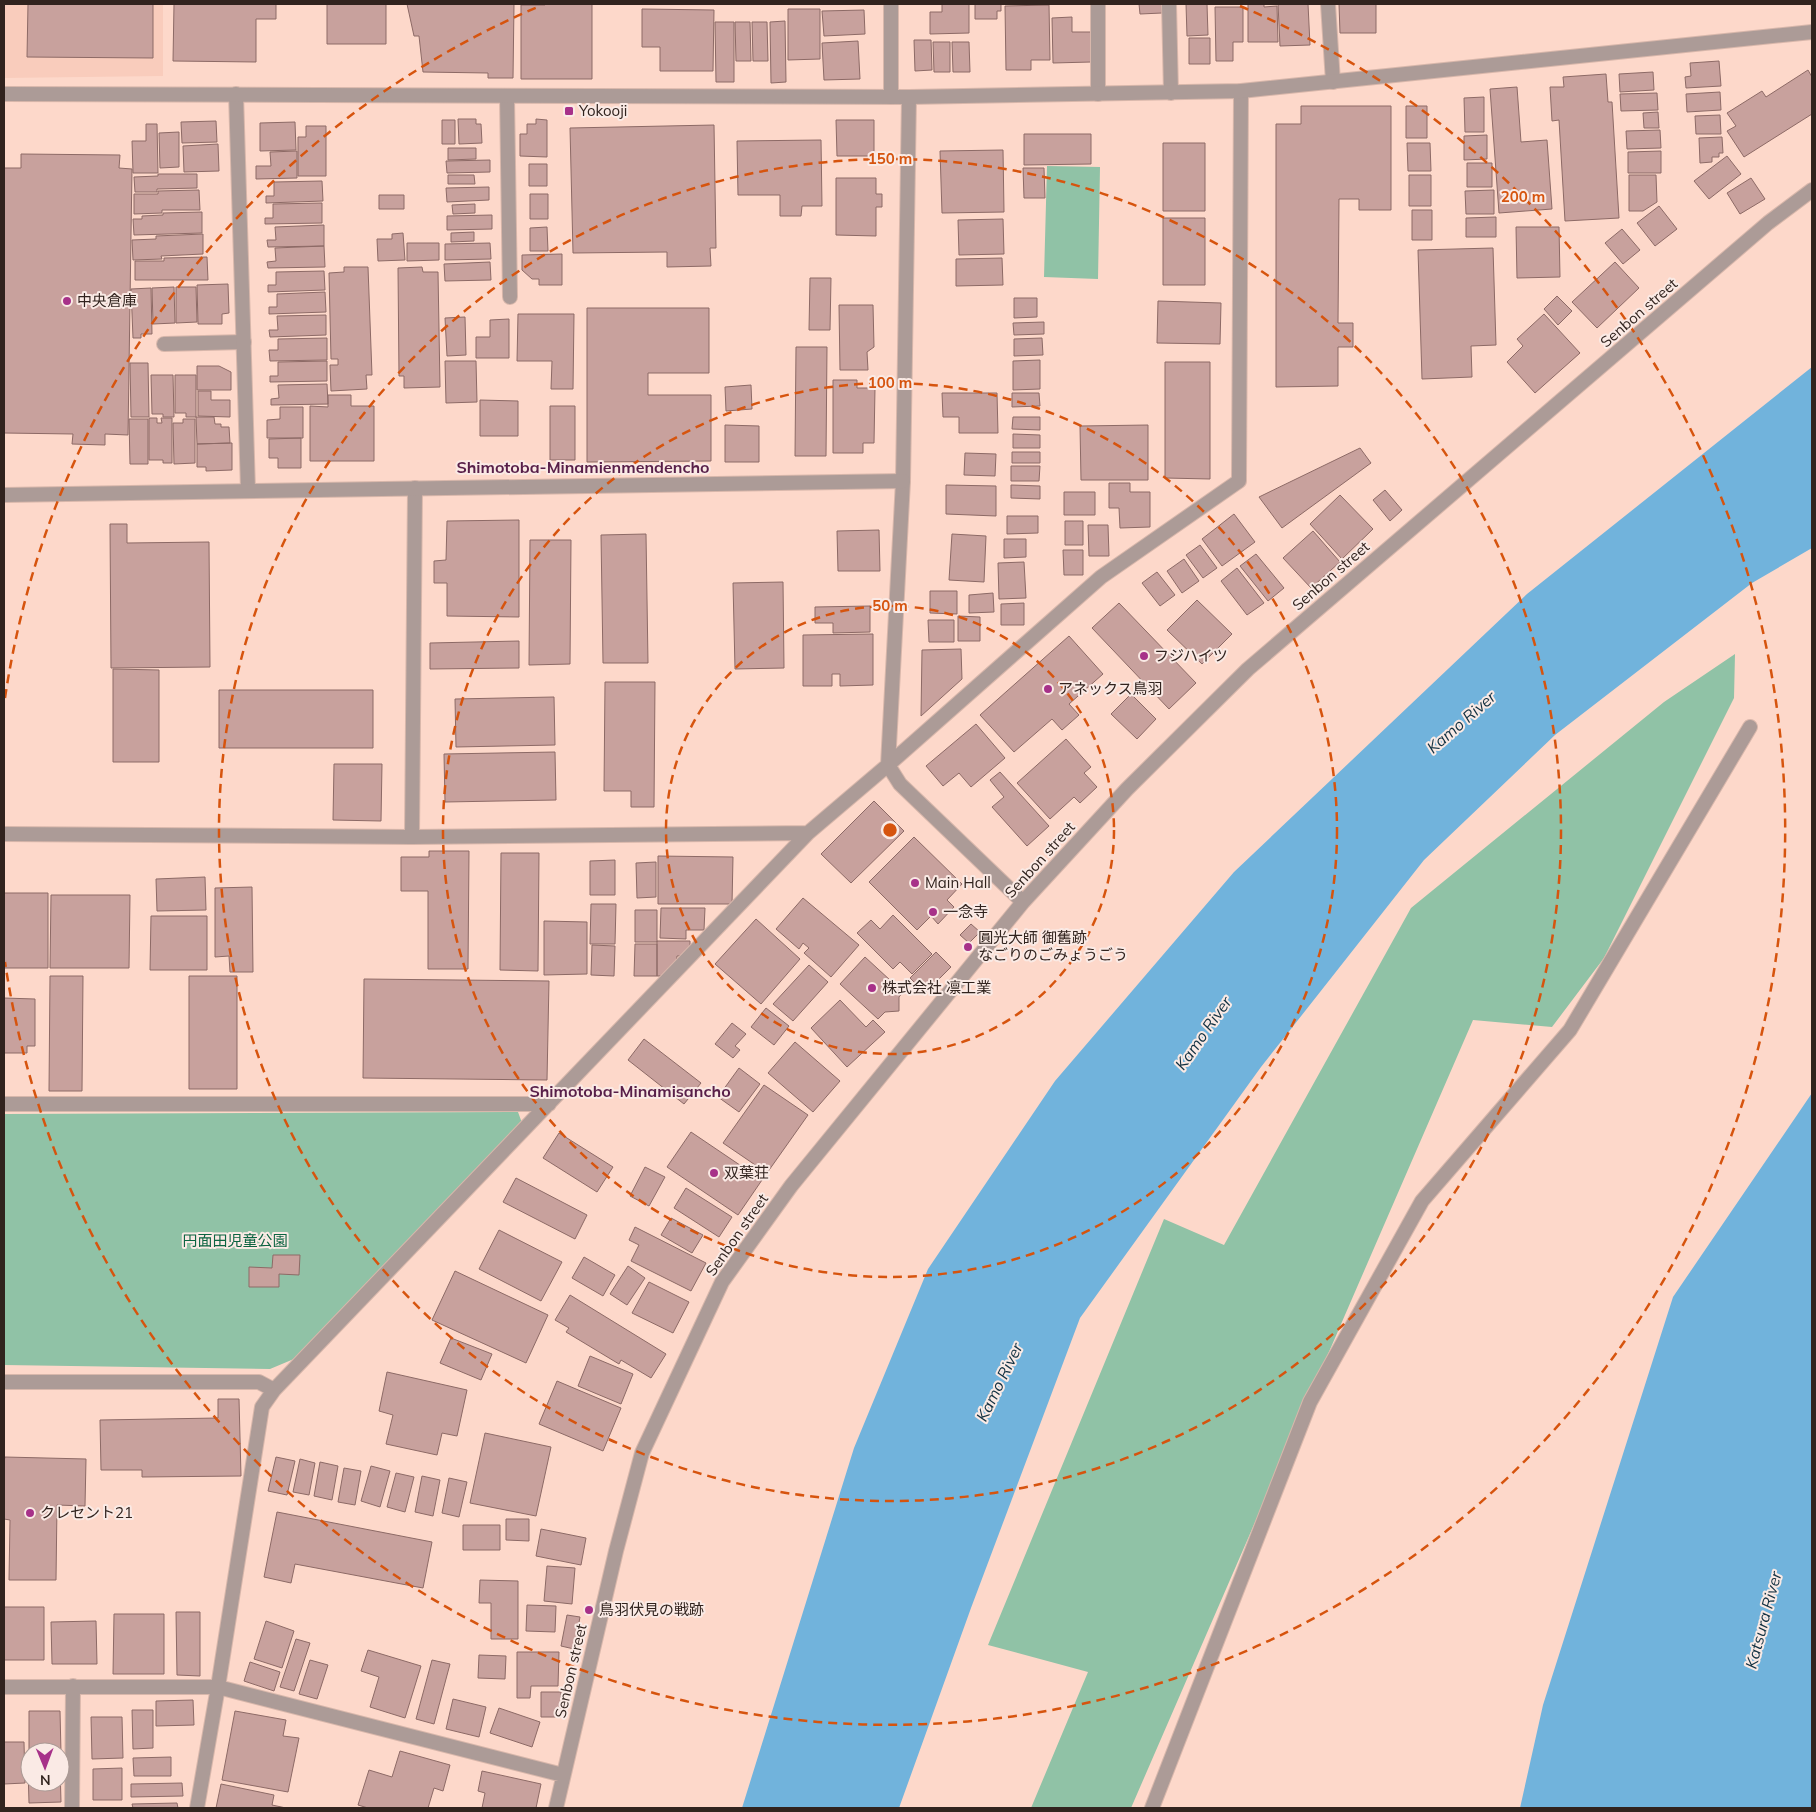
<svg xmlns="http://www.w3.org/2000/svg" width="1816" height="1812" font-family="Mulish,'Noto Sans JP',sans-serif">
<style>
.built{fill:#f9ccbc}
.green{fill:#90c2a6}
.water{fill:#71b3dc}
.building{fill:#c8a19d;stroke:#8d6a66}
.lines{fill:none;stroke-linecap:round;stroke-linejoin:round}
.service-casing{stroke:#d8b7ab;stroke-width:16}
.minor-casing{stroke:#d8b7ab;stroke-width:16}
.tertiary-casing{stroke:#d8b7ab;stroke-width:16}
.service{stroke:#ac9b97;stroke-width:14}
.minor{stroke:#ac9b97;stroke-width:14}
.tertiary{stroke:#ac9b97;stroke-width:14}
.ring{fill:none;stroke:#d6540e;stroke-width:2.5;stroke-dasharray:9 6}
.poi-dot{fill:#a73189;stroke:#faeae5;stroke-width:2}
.labels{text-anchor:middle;stroke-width:4;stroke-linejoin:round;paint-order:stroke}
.poi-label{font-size:15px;fill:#31231e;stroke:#faeae5;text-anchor:start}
.street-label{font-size:15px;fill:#31231e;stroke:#faeae5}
.park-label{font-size:15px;fill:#0c6441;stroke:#faeae5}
.neighbourhood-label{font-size:16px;font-weight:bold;fill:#581f49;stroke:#faeae5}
.water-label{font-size:16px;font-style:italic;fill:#113041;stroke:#faeae5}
.centre{fill:#d6540e;stroke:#faeae5;stroke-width:2.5}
.ring-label{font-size:15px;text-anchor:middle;font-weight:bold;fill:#d6540e;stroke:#faeae5;stroke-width:4;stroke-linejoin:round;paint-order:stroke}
</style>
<rect width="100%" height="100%" fill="#fdd8ca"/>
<!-- built -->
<path class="built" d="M4,4H163V76L4,78Z"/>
<!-- green -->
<path class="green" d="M1047,166L1100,167L1098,279L1044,277Z
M1735,654L1734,698L1604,958L1552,1027L1473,1020L1131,1808H1031L1088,1672L988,1645L1164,1219L1224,1245L1411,908L1664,702Z
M518,1112L522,1123L301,1356L270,1369L4,1365V1114Z"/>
<!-- water -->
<path class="water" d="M1812,367V548L1752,583L1555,735L1424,860L1261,1067L1080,1318L971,1608L899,1808H742L854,1448L928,1269L1055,1081L1234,872L1527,594Z
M1812,1093V1808H1520L1543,1705L1673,1297Z"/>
<!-- building -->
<path class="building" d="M28,4H153V58L27,57Z
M174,4H276V19H256V62L173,61Z
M327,4H386V44H327Z
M407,4H514L513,78H488V73L423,72L419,36H414Z
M545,4H592V79H521V5H545Z
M942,4H969V33L930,34V12H942Z
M975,4H1001V11H997V19H975Z
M1139,4H1162V13L1140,14Z
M1186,4H1207L1208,35L1187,36Z
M1248,4H1264V7L1277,6L1278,42H1248Z
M1278,4H1308L1310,45L1280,46Z
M1339,4H1376V33H1340Z
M1049,5L1050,60H1031V70H1006L1005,6Z
M1215,7H1243V42H1233V61H1216Z
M642,9L714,10L713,71H660V47H642Z
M788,9H820V59L788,60Z
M864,10L865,34L824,36L822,11Z
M1072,17V32H1091V62L1053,63L1052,18Z
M785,21L786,82L771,83L770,22Z
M715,22H734V82H716Z
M735,22H750L751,61H736Z
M752,22H767L768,61H753Z
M1189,38H1210V64H1189Z
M914,40H931L932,70L915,71Z
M858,41L860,79L824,80L822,43Z
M933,42H950V72H934Z
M952,42H969L970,72H953Z
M1719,61L1721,86L1686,88L1685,77L1691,76L1690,63Z
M1808,70L1812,77V114L1744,157L1727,131L1736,126L1727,113L1762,91L1766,97Z
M1653,72L1654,90L1620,92L1619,74Z
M1606,74L1608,102H1612L1619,218L1565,221L1559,120L1552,121L1550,87H1564L1563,77Z
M1517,87L1521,142L1547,140L1552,209L1499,213L1490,89Z
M1720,92L1721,110L1687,112L1686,94Z
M1657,93L1658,110L1621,111L1620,94Z
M1484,97V132H1465L1464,98Z
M1301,106H1391V210H1359V199H1339L1338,323H1353V347H1338V386L1276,387V124H1301Z
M1406,106H1427V138H1406Z
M1658,112L1659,128H1644L1643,113Z
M1720,115L1721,134H1696L1695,116Z
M458,119H476V124H481L482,143L459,144Z
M536,119L547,120V157L520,156V134H527V124H536Z
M442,120H455V144H442Z
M836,120H874V156H837Z
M216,121L217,142L182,143L181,122Z
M295,122L296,150L260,151V123Z
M146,124H157L158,173H133L132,141H146Z
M714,125L716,248H710L711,266L667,267V252L573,253L570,128Z
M306,126H326V176H298V137H306Z
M1660,130L1661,148L1627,149L1626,131Z
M179,132V167L160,168L159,133Z
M1024,134H1091V164L1024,165Z
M1487,135V159L1464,160V136Z
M1722,137L1723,153H1719V157H1712V162L1700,163L1699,138Z
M821,140L822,206H802L801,216H780V195H738L737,141Z
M1163,143H1205V211H1163Z
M1407,143H1430L1431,171H1408Z
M218,144L219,171L184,172L183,146Z
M448,148H476V159L448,160Z
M1003,150L1004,212L942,213L940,151Z
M297,151V178L256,179V166H271L270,152Z
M1661,151V173H1628V152Z
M21,154L120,155L119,168L132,169L128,435L105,434V445L72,444L73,434L4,433V168H21Z
M1727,156L1741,174L1709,199L1694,181Z
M490,160V172L447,173L446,161Z
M1467,163H1492V187H1467Z
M529,164H547V186H529Z
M1023,168H1044L1045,198H1024Z
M158,174H197V188L157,189V192H135L134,177L158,176Z
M448,175H474L475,184H448Z
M1409,175H1431V206H1409Z
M1629,175H1656L1657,202L1643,211H1629Z
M836,178H876V194H882V207H876V236L836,235Z
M1751,178L1765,199L1740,214L1727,193Z
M322,181L323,201L266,203V196H274V182Z
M489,187V200L447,202L446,188Z
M199,190L200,210H162V213L134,214V194H158V191Z
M1494,190V214H1466L1465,191Z
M530,194H548V219H530Z
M379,195H404V209H379Z
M322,203V223L265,224V218H273V204Z
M475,204V213L453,214L452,205Z
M1659,206L1677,229L1655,246L1637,223Z
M1412,210H1432V240H1412Z
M202,212V233L134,235L133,219H142V216L163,215V213Z
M492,215V229L447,230V216Z
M1496,217V237H1466V218Z
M1163,218H1205V285H1163Z
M1003,219L1004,254L959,255L958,220Z
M324,225V246L268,247L267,240H276L275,227Z
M547,227L548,251H530V228Z
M1516,227H1559L1560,277L1517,278Z
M1622,229L1640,250L1623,264L1605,243Z
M474,232V241L451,242V233Z
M403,233L405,260L378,261L377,239H392V234Z
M203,234V254L161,256L162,259L133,260L132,240L156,239V236Z
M407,243H439V260L407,261Z
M490,243L491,259L445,260V244Z
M324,246L325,267L268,268L267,262L276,261L275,248Z
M1493,248L1496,345L1471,346L1472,377L1422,379L1418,250Z
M562,254V285H539V279H532L522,270V255Z
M207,257L208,280H135V261H164V258Z
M1002,258L1003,285L956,286V259Z
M490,262L491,280L445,281L444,264Z
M1615,262L1639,288L1597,328L1572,302Z
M344,267H368L372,375H366L367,389L331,391L330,365H338V359H331L329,273L344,272Z
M422,267L423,272H438L440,387L404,388V376H399L398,268Z
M324,271L325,290L268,292V285H276V272Z
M810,278H831L830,330H809Z
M228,284L229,313L222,314V324H198L197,285Z
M174,287L175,323L153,324L152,288Z
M176,287H196L197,322L176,323Z
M151,288L152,334H141V338H133L131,289Z
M325,292L326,312L269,314V307H277V294Z
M1557,296L1572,311L1558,325L1544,309Z
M1014,298H1037V317L1014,318Z
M1158,301L1221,303L1220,344L1157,343Z
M839,305H873L874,347L867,352L868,370H840Z
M587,308H709V373H648V395H711V461L587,462Z
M518,314H574L573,389H551L552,361H517Z
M1544,314L1580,353L1535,393L1507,362L1523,346L1517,339Z
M326,315V335L270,337L269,330H278L277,316Z
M465,317L466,355L447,356L445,318Z
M509,319V358H476V337H490V320Z
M1044,322V334L1014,335L1013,323Z
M327,338V360L270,361L269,350H278V339Z
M1042,338L1043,355L1014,356V339Z
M796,347H827L826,456H795Z
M1040,360V389L1013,390V361Z
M327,361V381L270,382V376H278V362Z
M445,361H476L477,402L446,403Z
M1165,362H1210V479L1165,478Z
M130,363H148L149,417H131Z
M197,366H219L231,372V390H197Z
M151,375H173L174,417H163V414H152Z
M175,375H196V417H186V413H175Z
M833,380H857V388H875L874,443H863V453H833Z
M327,384L328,404L271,405V399L279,398L278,385Z
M751,385L752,409L726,411L725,387Z
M198,391H211V400H230V417L198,416Z
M942,393H997L998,433H959V417H943Z
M1012,393H1039L1040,406L1012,407Z
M328,395H351V406H374V461H310V406L328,407Z
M480,400L518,401V436H480Z
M550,406H575V460H550Z
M280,407H303V438H267V420L280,419Z
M196,417H214L215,424H221V427H229L230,443L197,444Z
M1013,417H1040V430L1012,429Z
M149,418H157V423H162L161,418H172V463H163V460H149Z
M129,419H148V464H130Z
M183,419H195V463L174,464L173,423H183Z
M725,425L759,426V462H725Z
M1148,425V480H1081L1080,426Z
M1013,434L1040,435V448H1013Z
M301,438V468H278V458H269V439Z
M232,443V470L206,471V467H197V444Z
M1360,448L1371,463L1282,528L1259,497Z
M1012,452H1040V463H1012Z
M965,453L996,454L995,476L964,475Z
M1011,466H1040L1039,481H1011Z
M1109,483H1130V492H1150V527L1120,528L1119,508H1109Z
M946,485L996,486V516L946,514Z
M1011,485L1040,486V499L1011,498Z
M1385,490L1402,510L1390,521L1373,500Z
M1064,492H1095V515H1064Z
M1340,495L1373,529L1342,559L1310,524Z
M1234,514L1255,542L1222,566L1202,539Z
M1007,516H1038V533L1007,534Z
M519,520V617L447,616V583H434V561L446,560L447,521Z
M1065,521H1083V545H1065Z
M110,524H127V543L209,542L210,667L111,668Z
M1088,525H1108L1109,556H1089Z
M879,530L880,571H838L837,531Z
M1313,531L1340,562L1311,588L1283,558Z
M646,534L648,663H603L601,535Z
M952,534L986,536L984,582L949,580Z
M1004,539H1026V557L1004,558Z
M530,540H571L570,664L529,665Z
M1200,545L1217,568L1203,578L1186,555Z
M1063,550H1083V575H1064Z
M1256,554L1284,588L1268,601L1240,566Z
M1184,559L1199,581L1182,593L1167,571Z
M1024,562L1026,598L999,599L998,563Z
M1237,568L1264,603L1247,615L1221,581Z
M1157,572L1175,595L1160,606L1142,583Z
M783,582L784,668L735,669L733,583Z
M930,591H957V614L930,613Z
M993,593L994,612L969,613V595Z
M1197,600L1232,634L1202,664L1167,630Z
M1024,603V625H1001V604Z
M1119,603L1196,683L1169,709L1092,628Z
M870,606V632L833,633V623H815V607Z
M958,616L980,617V641H958Z
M928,620H954V642H929Z
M873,634V685L840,686V674H832V686H803V635Z
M1069,636L1103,674L1069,704L1079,715L1062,730L1052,719L1014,752L980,715Z
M519,641V668L430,669V643Z
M961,649L962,679L921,716L922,650Z
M113,669L159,670V762H113Z
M605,682H655L654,807H631V791H604Z
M219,690H373V748H219Z
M1131,694L1156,719L1137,739L1111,714Z
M554,697L555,745L456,747L455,699Z
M976,724L1005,758L971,787L959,773L943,786L926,766Z
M1066,739L1091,767L1084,773L1097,787L1080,803L1074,797L1050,819L1017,783Z
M555,752L556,800L445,802L444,754Z
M334,764H382L381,821L333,820Z
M1000,772L1049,826L1027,846L992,807L1004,797L990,780Z
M874,801L904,831L851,883L821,854Z
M914,837L962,884L947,900L954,907L938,924L931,916L917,930L869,882Z
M429,851H469L468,969H428V891H401V857H429Z
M501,853H539L538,971L500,970Z
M658,856L733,857L732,904H658Z
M615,860V895H590V861Z
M656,862V897L637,898L636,863Z
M205,877L206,910L157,911L156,879Z
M252,887L253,972H230L229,956L215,957V888Z
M4,893H48V968H4Z
M51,895H130L129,968H50Z
M803,898L859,945L831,977L804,953L809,948L803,943L799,949L776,929Z
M591,904H616L615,944H590Z
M661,908H705L704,930H686V939L660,938Z
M635,910H657V942H635Z
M893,915L932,954L912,974L900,962L893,969L857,933L871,920L880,929Z
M151,916H207V970H150Z
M756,919L800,959L761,1004L715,964Z
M544,921L587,922V974L544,975Z
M971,924L980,932L969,943L960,935Z
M657,941H690V952L685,956H677L676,967H669V976H657Z
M635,944H657V976H634Z
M592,945L615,946L614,976L591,975Z
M936,952L951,967L925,993L910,978Z
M865,957L903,992L899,997V1011L885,1012L878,1019L840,984Z
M809,965L828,982L793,1021L773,1004Z
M50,976H83L82,1091H49Z
M189,976H237V1089H189Z
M364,979L549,981L547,1080L363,1078Z
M4,998L35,999V1046H27V1053H4Z
M840,1000L866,1027L873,1020L885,1032L847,1067L811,1028Z
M766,1008L789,1026L774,1045L751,1027Z
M732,1023L746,1034L735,1046L740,1050L733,1058L715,1044Z
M644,1039L701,1083L684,1104L628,1060Z
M795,1042L840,1081L813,1112L768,1073Z
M739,1068L760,1084L739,1112L718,1097Z
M764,1085L808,1115L767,1173L723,1143Z
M691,1132L762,1180L738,1215L667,1167Z
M559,1133L613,1167L597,1192L543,1158Z
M645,1167L665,1177L649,1206L630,1196Z
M516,1178L587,1215L575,1239L503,1202Z
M686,1188L732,1217L719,1237L674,1208Z
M671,1218L703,1235L692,1253L661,1235Z
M635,1227L706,1263L691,1291L631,1261L639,1245L629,1240Z
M499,1230L562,1262L541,1301L479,1269Z
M273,1255H300L299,1275L279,1274V1287H249V1267L272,1268Z
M584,1257L615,1275L603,1296L572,1278Z
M628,1266L645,1278L627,1305L610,1294Z
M455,1271L548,1315L526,1363L432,1320Z
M649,1282L689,1302L673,1333L632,1313Z
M570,1295L666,1354L651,1378L621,1360L619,1364L566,1332L569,1328L555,1320Z
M451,1338L492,1354L481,1380L440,1363Z
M590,1356L633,1374L621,1404L578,1386Z
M387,1372L467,1390L457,1436L442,1433L437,1455L386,1444L393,1415L379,1411Z
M557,1381L621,1408L603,1451L539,1424Z
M218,1399H239L241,1476L142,1477V1470H101L100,1420L218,1418Z
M485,1433L551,1447L536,1516L470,1503Z
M5,1457L86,1459L85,1506L57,1505L56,1580H9L10,1520L4,1519V1461Z
M276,1457L295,1461L287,1495L268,1491Z
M300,1459L315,1463L309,1495L293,1492Z
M320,1462L338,1466L332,1500L314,1496Z
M371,1466L390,1471L380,1507L361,1501Z
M344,1468L361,1471L355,1505L338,1502Z
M396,1473L414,1477L405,1512L387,1507Z
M422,1476L440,1480L433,1516L415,1512Z
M449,1478L467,1482L459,1517L442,1513Z
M277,1512L432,1542L423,1588L295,1564L291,1583L264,1577Z
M506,1519H529V1541L506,1540Z
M463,1525H500V1550H463Z
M541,1529L586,1538L581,1565L536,1556Z
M547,1566L575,1568L572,1604L544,1601Z
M480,1580L518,1581V1639H491V1603H479Z
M527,1605L556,1606L555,1632L526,1631Z
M4,1607H44V1660H4Z
M176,1612H200V1676L177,1675Z
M114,1614H164V1674H113Z
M567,1615L580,1617L574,1649L561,1646Z
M96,1621L97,1664H52L51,1622Z
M266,1621L294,1631L282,1668L254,1659Z
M296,1639L310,1643L294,1691L280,1687Z
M368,1650L421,1666L405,1718L370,1707L379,1677L361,1671Z
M517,1652H559L558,1686H531L530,1698H517Z
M479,1655L506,1656L505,1679L478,1678Z
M310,1660L328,1665L317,1699L299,1694Z
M432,1660L450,1664L434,1724L416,1719Z
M250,1662L280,1672L274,1691L244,1681Z
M541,1692H561V1717H541Z
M453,1699L486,1707L479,1737L446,1729Z
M193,1700L194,1725L156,1726V1701Z
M499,1708L540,1722L532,1747L490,1733Z
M132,1710H153V1748L133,1749Z
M29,1711H60L61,1753L30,1752L29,1753Z
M235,1711L286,1720L283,1736L299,1738L288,1792L222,1780Z
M91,1717H122L123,1758L92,1759Z
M4,1742H24L25,1783L4,1784Z
M400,1751L450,1765L443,1791L434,1788L428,1808H368L358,1805L369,1770L392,1777Z
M171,1757V1776H134L133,1758Z
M60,1767L61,1802L29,1803L28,1768H30V1782H60Z
M122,1768V1800H93V1769Z
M482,1771L541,1784L536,1808H482L485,1793L478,1791Z
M182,1783L183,1796L131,1797V1784Z
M221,1784L274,1795L272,1805L286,1808H216Z
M177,1803L178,1808H133L132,1804Z"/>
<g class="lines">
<!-- service casing -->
<g class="service-casing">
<path id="service" d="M1098,4V94
M1169,4L1171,93
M507,96L510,297
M164,344L244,342
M72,1808L73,1686"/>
</g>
<!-- minor casing -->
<g class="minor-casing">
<path id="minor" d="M891,4V97
M1328,4L1333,82
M236,94L248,490
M909,97L903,481L888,765L900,784L1023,902
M4,834L412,837L808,833
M412,837L415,488
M4,1104H549
M4,1382H259L274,1390
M4,1687H218L563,1775
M197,1808L218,1687L262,1407L274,1390L808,833L888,765L1101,577L1239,481L1241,91
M556,1808L616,1551L642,1453L722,1282L791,1186L1023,902L1127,789L1248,669L1768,223L1812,190
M1152,1808L1310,1402L1422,1201L1570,1030L1750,727"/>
</g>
<!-- tertiary casing -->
<g class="tertiary-casing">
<path id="tertiary" d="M4,94L909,97L1241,91L1812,32
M4,495L903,481"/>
</g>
<!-- service -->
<use href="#service" class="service"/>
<!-- minor -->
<use href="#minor" class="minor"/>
<!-- tertiary -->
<use href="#tertiary" class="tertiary"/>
</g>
<!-- distance rings -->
<g class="ring">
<circle cx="890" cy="830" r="224"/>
<circle cx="890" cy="830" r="447"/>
<circle cx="890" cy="830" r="671"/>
<path d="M5 698A895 895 0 0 1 540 6M1240 6A895 895 0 1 1 5 962"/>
</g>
<!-- markers -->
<g class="poi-dot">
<rect x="564" y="106" width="10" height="10" rx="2.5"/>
<circle cx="67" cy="301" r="5"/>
<circle cx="1144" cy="656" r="5"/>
<circle cx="1048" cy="689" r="5"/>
<circle cx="915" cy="883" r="5"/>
<circle cx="933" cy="912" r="5"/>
<circle cx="968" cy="947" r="5"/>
<circle cx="872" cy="988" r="5"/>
<circle cx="714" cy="1173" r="5"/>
<circle cx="30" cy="1513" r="5"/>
<circle cx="589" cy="1610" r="5"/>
</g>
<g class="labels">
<!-- poi labels -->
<g class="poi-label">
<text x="579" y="116">Yokooji</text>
<text x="77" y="306">中央倉庫</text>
<text x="1154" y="661">フジハイツ</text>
<text x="1058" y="694">アネックス鳥羽</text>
<text x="925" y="888">Main Hall</text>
<text x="943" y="917">一念寺</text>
<text x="978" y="943">圓光大師 御舊跡<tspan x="978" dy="17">なごりのごみょうごう</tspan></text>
<text x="882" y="993">株式会社 凛工業</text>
<text x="724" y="1178">双葉荘</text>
<text x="40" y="1518">クレセント21</text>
<text x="599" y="1615">鳥羽伏見の戦跡</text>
</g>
<!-- street labels -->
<g class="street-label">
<text transform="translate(1639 313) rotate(-41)" y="5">Senbon street</text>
<text transform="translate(1331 576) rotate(-41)" y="5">Senbon street</text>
<text transform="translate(1040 860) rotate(-48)" y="5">Senbon street</text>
<text transform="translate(737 1235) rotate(-55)" y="5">Senbon street</text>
<text transform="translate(571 1671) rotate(-77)" y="5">Senbon street</text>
</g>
<!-- park labels -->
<g class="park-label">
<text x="235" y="1246">円面田児童公園</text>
</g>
<!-- neighbourhood labels -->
<g class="neighbourhood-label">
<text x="583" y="473">Shimotoba-Minamienmendencho</text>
<text x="630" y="1097">Shimotoba-Minamisancho</text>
</g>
<!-- water labels -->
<g class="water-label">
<text transform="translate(1461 722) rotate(-41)" y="6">Kamo River</text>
<text transform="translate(1203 1033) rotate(-55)" y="6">Kamo River</text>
<text transform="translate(999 1382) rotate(-64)" y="6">Kamo River</text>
<text transform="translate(1763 1620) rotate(-75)" y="6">Katsura River</text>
</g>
</g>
<circle cx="890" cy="830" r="8" class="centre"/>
<g class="ring-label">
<text x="890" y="164">150 m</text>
<text x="1523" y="202">200 m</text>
<text x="890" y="388">100 m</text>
<text x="890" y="611">50 m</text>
</g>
<!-- border -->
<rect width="1816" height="1812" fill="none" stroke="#31231e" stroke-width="10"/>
<!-- north arrow -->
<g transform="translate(45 1767) rotate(179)"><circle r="24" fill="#faeae5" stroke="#aa9a95"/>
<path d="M0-4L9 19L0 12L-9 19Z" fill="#a73189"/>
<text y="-8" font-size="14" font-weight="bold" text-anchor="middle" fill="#31231e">N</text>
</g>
</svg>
